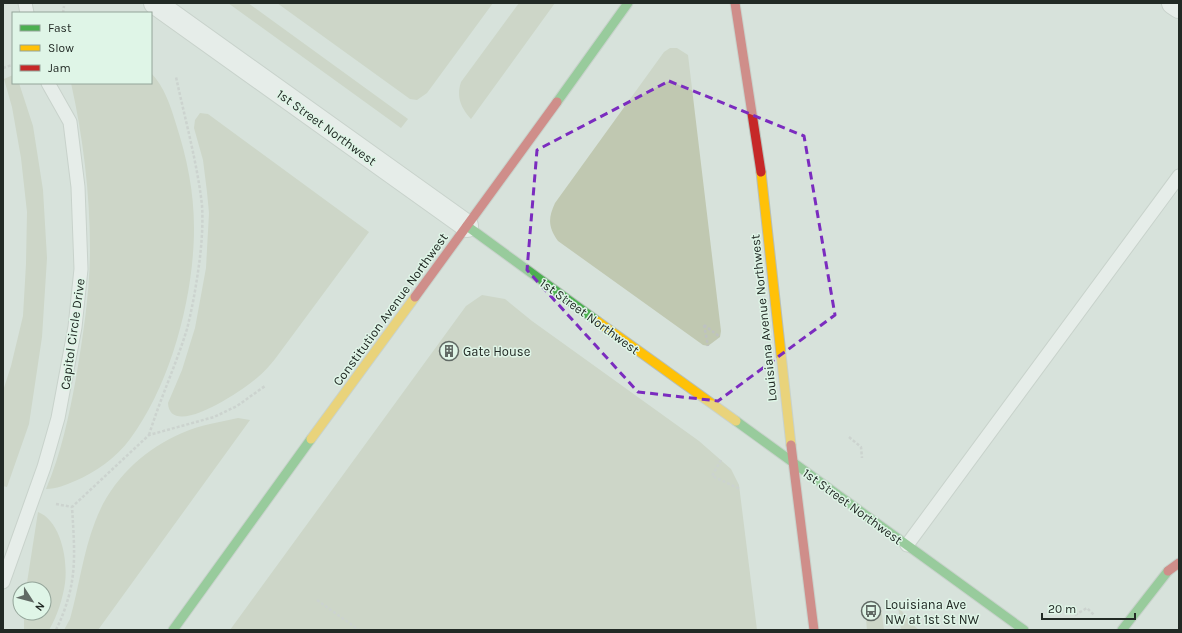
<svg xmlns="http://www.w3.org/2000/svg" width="1182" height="633" font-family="Karla,sans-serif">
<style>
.green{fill:#c0c8b1}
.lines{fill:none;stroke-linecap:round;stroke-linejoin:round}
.lane-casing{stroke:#b6bfb9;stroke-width:15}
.street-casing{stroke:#b6bfb9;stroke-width:24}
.fast-casing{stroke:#b6bfb9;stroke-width:11}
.slow-casing{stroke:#b6bfb9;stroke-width:11}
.jam-casing{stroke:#b6bfb9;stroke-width:11}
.path{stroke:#bec2c0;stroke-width:2.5;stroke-dasharray:3 2;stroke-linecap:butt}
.lane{stroke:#f9fbfa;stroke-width:13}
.street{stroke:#f9fbfa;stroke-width:22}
.fast{stroke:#4caf50;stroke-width:9}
.slow{stroke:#ffc107;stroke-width:9}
.jam{stroke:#c62828;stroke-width:9}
.marked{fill:none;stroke:#7b2cbf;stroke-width:3;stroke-dasharray:8 5;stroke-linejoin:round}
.labels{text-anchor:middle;stroke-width:3;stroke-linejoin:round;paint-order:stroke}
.street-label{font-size:13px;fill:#222a25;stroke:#dff5e7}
.poi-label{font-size:13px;fill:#222a25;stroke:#dff5e7;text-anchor:start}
</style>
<rect width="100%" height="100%" fill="#d7e2db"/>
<!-- green -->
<path class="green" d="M228,3H248L408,119L401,128Z
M277,3H493L427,93L417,100L410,99Z
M519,3H555L471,119C461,108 456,97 461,82Z
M670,48H677L688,55L721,331L720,337L708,346L703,345L558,241C548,227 548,218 555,203L664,52Z
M151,73C164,86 171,107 176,124C187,158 194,192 194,228C194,296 171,384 130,439C116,458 96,472 75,481C65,485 57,489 46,489C61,454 69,416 76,378C83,336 90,292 90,249C90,193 83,137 71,83H151Z
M13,75V83H19L33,126L43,190L47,258L42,337L29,424L7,487L3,486V391L11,366L23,316L26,264L27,212L21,158L12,107L4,79Z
M200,113L208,114L369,232L275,359C270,365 264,372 258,377C246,388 170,441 168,403L182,370L195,328L206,268L209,213L207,192L203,160L194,128L195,120Z
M482,295L505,299L532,321L699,441L731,469L739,485L757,630H230L466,306Z
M238,418L250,420L98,630H64L70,619C79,587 83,553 95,522C110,481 143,450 182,433C200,425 220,422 238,418Z
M38,512C61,521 68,560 65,583C63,598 57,617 49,630H24V613H44V589H26Z
M898,606L911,623L919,630H901Z
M881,607L884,630H867L865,609Z"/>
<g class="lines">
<!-- lane casing -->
<g class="lane-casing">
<path id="lane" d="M25,3L27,13
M907,545L1179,176
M3,582L44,467L58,418L75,327L81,269L78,187L70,122L48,83"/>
</g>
<!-- street casing -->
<g class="street-casing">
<path id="street" d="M155,3L467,226
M1173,3L1179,7"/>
</g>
<!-- fast casing -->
<g class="fast-casing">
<path id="fast" d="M557,102L628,3
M467,226L597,321
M736,421L1024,630
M173,630L311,439
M1122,630L1168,571"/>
</g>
<!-- slow casing -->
<g class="slow-casing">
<path id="slow" d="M761,172L791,445
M597,321L736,421
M311,439L415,297"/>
</g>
<!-- jam casing -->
<g class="jam-casing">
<path id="jam" d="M735,3L761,172
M415,297L557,102
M791,445L814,630
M1168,571L1179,563"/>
</g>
<!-- path -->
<path class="path" d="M63,13L64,6
M3,68L12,65
M704,325L708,346
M704,325L720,337
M149,435C160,399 176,365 187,329C193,305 197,281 200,257C202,240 203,222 202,205C197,162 185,119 176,77
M849,437L861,447L862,458
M721,460L712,476L740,489
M56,504L72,507
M317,600L359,630
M1075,615L1087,608L1094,615
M56,630C78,584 75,556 72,507L149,435L214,417L237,406L265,386"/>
<!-- lane -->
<use href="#lane" class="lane"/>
<!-- street -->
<use href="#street" class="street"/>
<!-- fast -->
<use href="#fast" class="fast"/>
<!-- slow -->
<use href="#slow" class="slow"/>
<!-- jam -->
<use href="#jam" class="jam"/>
</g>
<!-- marked area -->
<path d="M0 0H1182V633H0ZM669,81L804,136L835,315L718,401L638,392L527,270L537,150Z" fill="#d7e2db" fill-opacity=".55" fill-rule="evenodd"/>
<path class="marked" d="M669,81L804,136L835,315L718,401L638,392L527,270L537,150Z"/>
<!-- icons -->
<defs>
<g id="building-ring" transform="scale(1)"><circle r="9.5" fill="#dff5e7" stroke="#616a65" stroke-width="1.5"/><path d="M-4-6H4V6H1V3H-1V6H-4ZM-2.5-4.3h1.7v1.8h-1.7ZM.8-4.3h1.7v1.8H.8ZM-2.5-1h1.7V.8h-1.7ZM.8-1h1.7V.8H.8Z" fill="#616a65"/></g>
<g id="bus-ring" transform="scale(1)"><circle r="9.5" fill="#dff5e7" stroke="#616a65" stroke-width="1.5"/><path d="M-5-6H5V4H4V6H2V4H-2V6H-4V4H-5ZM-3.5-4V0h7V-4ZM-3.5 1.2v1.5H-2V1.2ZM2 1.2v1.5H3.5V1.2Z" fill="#616a65"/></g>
</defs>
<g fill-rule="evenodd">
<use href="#building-ring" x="449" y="351"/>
<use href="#bus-ring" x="871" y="611"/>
</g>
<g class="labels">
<!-- street labels -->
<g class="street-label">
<text transform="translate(327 127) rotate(36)" y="5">1st Street Northwest</text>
<text transform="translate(390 309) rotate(-54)" y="5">Constitution Avenue Northwest</text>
<text transform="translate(590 316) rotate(36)" y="5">1st Street Northwest</text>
<text transform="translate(763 318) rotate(-96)" y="5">Louisiana Avenue Northwest</text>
<text transform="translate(72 334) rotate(-82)" y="5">Capitol Circle Drive</text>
<text transform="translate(853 506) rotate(36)" y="5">1st Street Northwest</text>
</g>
<!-- poi labels -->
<g class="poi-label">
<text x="463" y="356">Gate House</text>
<text x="885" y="609">Louisiana Ave<tspan x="885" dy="15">NW at 1st St NW</tspan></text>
</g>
</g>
<!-- border -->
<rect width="1182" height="633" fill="none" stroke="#222a25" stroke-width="8"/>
<!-- legend -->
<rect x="12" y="12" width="140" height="72" fill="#dff5e7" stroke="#93a499"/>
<rect x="20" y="25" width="20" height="6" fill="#4caf50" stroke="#93a499"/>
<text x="48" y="32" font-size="12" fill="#222a25">Fast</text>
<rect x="20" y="45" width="20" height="6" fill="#ffc107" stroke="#93a499"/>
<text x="48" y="52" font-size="12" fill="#222a25">Slow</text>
<rect x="20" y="65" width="20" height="6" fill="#c62828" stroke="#93a499"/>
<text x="48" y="72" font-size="12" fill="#222a25">Jam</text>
<!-- north arrow -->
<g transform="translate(32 601) rotate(126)"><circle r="19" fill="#dff5e7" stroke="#93a499"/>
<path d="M0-3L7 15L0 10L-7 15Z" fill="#616a65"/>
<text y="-6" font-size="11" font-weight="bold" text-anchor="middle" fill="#222a25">N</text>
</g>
<!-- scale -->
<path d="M1042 613v6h93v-6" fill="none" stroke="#222a25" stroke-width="2"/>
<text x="1048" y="613" font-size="12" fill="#222a25" stroke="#dff5e7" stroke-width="3" paint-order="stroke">20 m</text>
</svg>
